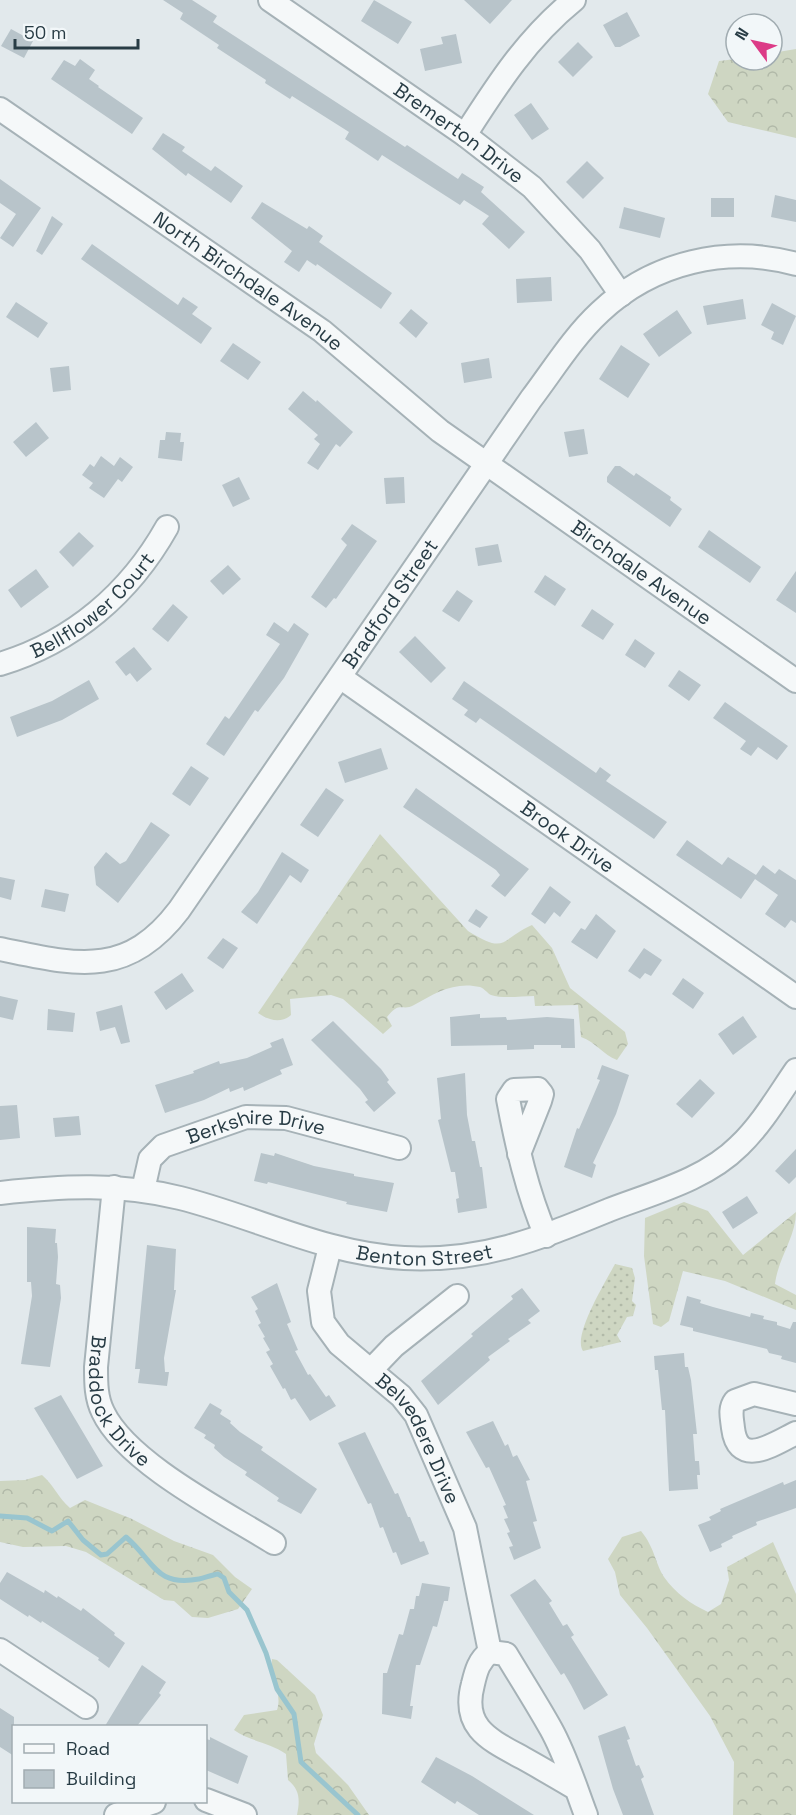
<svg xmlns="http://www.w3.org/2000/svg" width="796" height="1815" font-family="'Space Grotesk',sans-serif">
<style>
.forest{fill:url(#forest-crowns)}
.park{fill:url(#park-dots)}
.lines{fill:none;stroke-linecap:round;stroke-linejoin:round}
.stream{stroke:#99c5cf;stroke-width:5}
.building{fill:#b8c4ca}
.minor-casing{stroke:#a6b2b7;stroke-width:26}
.minor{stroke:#f5f8f9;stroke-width:22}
.labels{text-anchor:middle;stroke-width:6;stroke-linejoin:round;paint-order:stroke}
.street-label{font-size:20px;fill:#283c45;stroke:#f2f7f9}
</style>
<defs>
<pattern id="forest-crowns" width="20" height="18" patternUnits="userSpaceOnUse" patternTransform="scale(1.5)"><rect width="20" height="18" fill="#ced6c2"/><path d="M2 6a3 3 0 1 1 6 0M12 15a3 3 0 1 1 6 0" fill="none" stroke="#b1b9a8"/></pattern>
<pattern id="park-dots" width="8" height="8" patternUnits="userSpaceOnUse" patternTransform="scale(1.5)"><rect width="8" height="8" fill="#ced6c2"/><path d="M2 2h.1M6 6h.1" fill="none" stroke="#b1b9a8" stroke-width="1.8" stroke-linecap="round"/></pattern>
</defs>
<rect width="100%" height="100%" fill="#e2e9ec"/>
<!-- forest -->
<path class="forest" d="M796,49V138L728,122L708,94L719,61L736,59L772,60V53Z
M380,834L468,931C507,955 499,940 532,925L552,948L570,988L625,1032L628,1044L617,1060C603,1055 596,1042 581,1037L578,1005L535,1006L534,996C522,996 503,999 491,995C487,993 485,989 480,987C455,981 435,993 414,1005C402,1012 400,1000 387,1017L392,1026L383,1034L343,999L331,995L290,999L291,1015C281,1024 268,1020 258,1013Z
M684,1202L708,1211L743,1255L796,1212C796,1237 778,1258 775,1284L796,1295V1310L725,1281L683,1271L669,1321L661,1327L653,1324L644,1256L645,1218Z
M42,1475C54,1485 58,1498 70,1508L85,1500L132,1519L174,1541L213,1555L235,1577L252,1589L238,1609L208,1618L192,1617L174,1601L164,1600L86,1552L66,1546L23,1547L0,1542V1481L25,1480Z
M641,1531C655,1548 655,1563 664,1577C675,1593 691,1604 708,1612L721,1604L729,1580L727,1567L773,1542L796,1594V1815H733L734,1762L710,1716L647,1628L620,1595L615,1572L608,1559L622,1537Z
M272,1659L277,1660L315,1695L323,1715L314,1744L316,1753L348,1785L369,1815H297C300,1800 300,1790 288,1780L286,1754C269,1742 251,1742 234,1730L244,1715L277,1710C283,1692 269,1679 272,1659Z"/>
<!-- park -->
<path class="park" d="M615,1264L632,1268L635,1278L632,1301L636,1305L633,1316L627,1317L617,1335L621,1342L583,1351C572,1336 606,1281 615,1264Z"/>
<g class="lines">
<!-- stream -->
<path class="stream" d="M0,1516L27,1518L52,1531L68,1521L83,1540L101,1555L107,1554L126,1537C155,1562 155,1587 199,1579C205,1578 211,1575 218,1574L224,1578L229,1592L247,1610L266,1653L277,1689L294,1714L301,1762L358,1815"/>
</g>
<!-- building -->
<path class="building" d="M163,0H192L217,16L213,22L405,147L407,145L458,179L462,173L484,187L481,192L525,232L509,249L482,224L489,216L464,200L460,205L382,155L378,161L345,139L349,132L292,96L290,99L265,83L266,80L217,48L219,45L180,19L183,13Z
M374,0L412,22L398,44L361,21Z
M464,0H512L490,24Z
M627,12L640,36L620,47H615L603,25Z
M11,29L33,41L24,58L1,46Z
M456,34L462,63L425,71L420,49L443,44L441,37Z
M578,42L593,57L573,77L558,62Z
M80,59L95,70L89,79L99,86L98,87L143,118L132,134L51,79L64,60L75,66Z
M531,103L549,129L532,140L514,115Z
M163,133L185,147L182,151L211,171L215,166L243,186L231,203L188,173L186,176L152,149Z
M587,161L604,178L583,199L566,182Z
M0,179L41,208L13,247L0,238L16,214L0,203Z
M775,195L796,200V222L771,217Z
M711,198H734V217H711Z
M262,202L307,229L309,226L323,236L319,242L392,293L381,309L317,264L316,266L307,260L299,272L284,262L292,251L251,218Z
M624,207L665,218L660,238L619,228Z
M52,216L63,224L42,255L36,251Z
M92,244L178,305L183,297L198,307L192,314L212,328L201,344L81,259Z
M551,277L552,301L517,303L516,279Z
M743,299L746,319L707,325L703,306Z
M16,302L48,323L38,338L6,317Z
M772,303L796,316L783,345L771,339L774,332L761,325Z
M411,309L428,323L416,338L399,323Z
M677,310L692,333L659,357L643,334Z
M233,343L261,362L248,380L220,361Z
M621,345L650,364L628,398L599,379Z
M489,358L492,378L464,383L461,363Z
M69,366L71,390L53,392L50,368Z
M303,391L316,402L317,400L353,432L340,447L336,444L318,470L307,463L320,444L314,439L318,435L288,409Z
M36,422L49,438L26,457L13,442Z
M584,429L588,454L569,457L564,432Z
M166,432L181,433L180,442H184L182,461L158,458L160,440H165Z
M101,456L114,466L120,457L133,467L122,482L118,479L104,498L89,488L93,483L82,475L90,464L94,467Z
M615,466H620L634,476L636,473L671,497L670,500L682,509L670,527L607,482V477Z
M239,477L250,499L233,507L222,485Z
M404,477L405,503L386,504L384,478Z
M352,524L377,541L336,599L334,598L326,608L311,597L347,545L341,539Z
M709,530L761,567L750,583L698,547Z
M79,532L94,546L73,567L59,552Z
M498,544L502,562L478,566L475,548Z
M228,565L241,579L223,595L210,581Z
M36,569L49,587L21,608L8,590Z
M796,571V613L776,600Z
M545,575L566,589L555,606L534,592Z
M457,590L473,601L459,622L442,611Z
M173,604L188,617L168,642L152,629Z
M592,609L614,624L603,640L581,626Z
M274,622L288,632L294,623L309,634L284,678L258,712L255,710L224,756L206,744L225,716L229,719L234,712L280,644L266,635Z
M415,636L446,668L431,683L399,652Z
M635,639L655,653L645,668L625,655Z
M134,647L152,669L137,682L130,673L126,676L115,662Z
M679,670L701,685L689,701L668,686Z
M89,680L99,699L62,720L17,737L10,717L52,701Z
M464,681L596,773L600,767L611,775L606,781L667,822L654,839L480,718L476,723L464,715L468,710L452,699Z
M725,702L788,746L777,760L758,747L751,756L740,749L746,741L713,718Z
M381,748L388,769L345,783L338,762Z
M191,766L209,778L190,806L172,794Z
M326,788L344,800L318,837L300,825Z
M416,788L529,869L505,897L491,886L500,875L496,870L403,807Z
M151,822L170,835L118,903L96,885L94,867L106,852L120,864L126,861Z
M687,840L722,865L728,857L756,875L763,865L775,874L779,869L796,880V923L791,920L785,928L765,914L778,895L755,879L741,899L676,855Z
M282,852L309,870L301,883L290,875L257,924L241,912L258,892Z
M0,877L15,880L11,900L0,897Z
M550,886L571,902L560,917L554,912L545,924L531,914Z
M45,889L69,894L65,912L41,907Z
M476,909L488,917L480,928L468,921Z
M596,914L616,931L597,959L571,942L581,928L585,930Z
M223,938L238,948L223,969L207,958Z
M644,948L662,960L651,976L645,973L640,979L628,971Z
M182,973L194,991L166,1010L154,992Z
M683,978L704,993L693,1009L672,994Z
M0,996L18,1000L13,1020L0,1017Z
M122,1005L130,1042L121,1044L115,1027L100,1031L96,1012Z
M48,1009L75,1013L73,1032L47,1030Z
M480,1014V1018L506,1017L507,1020L547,1017L574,1019L575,1048H561V1045H534V1049L507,1050V1045L451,1046L450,1017Z
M743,1016L757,1037L733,1055L718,1034Z
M333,1021L381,1069L389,1080L387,1082L396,1093L374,1112L365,1102L368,1100L360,1089L311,1040Z
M283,1038L293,1065L280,1070L282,1074L244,1091L243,1087L230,1092L229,1088L204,1100L165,1113L155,1085L194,1073L193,1071L219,1061L220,1064L247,1058L272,1047L270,1043Z
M602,1065L629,1075L616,1114L593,1163L596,1165L592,1178L564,1167L577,1128L579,1129L600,1080L597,1079Z
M465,1073L467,1115L472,1141H475L480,1167H482L487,1208L458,1213L456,1199L459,1198L455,1172H451L438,1120L441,1119L437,1078Z
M700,1079L715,1093L692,1118L676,1104Z
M17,1105L20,1138L0,1140V1106Z
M79,1116L81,1135L55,1137L53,1118Z
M796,1149V1177L789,1184L775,1171Z
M261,1153L274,1156L275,1153L314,1166L354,1174V1176L394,1183L387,1212L346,1204L347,1202L268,1182L267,1184L254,1181Z
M747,1196L758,1213L733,1229L722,1212Z
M27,1227L56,1229L55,1243H57L58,1257L56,1284L60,1285L61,1298L50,1367L21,1364L32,1296L31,1282H27Z
M147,1245L176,1249L174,1290H176L164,1358L165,1372H169L167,1386L138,1383L140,1369H135Z
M277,1283L291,1322L287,1324L298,1350L295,1351L308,1375L310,1374L326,1397L329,1395L336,1406L310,1421L295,1398L291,1400L285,1388L283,1389L270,1366L273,1364L266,1352L270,1350L263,1338L265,1337L258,1325L261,1323L255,1311L258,1309L251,1297Z
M522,1288L540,1311L528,1320L531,1323L508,1339L510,1341L488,1357L490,1360L438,1405L421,1381L473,1336L471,1334L513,1299L511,1296Z
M687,1296L701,1300L700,1303L713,1307L750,1317L751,1313L764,1316L763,1319L777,1322V1325L790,1329L793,1322H796V1363L781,1359L782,1356L769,1353L767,1349L693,1331V1328L680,1325Z
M684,1353L685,1367H688L691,1380L697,1434H693L695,1461H699L700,1475H697L698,1489L669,1491L665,1410H662L658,1370H655L654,1356Z
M61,1395L103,1466L77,1479L34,1408Z
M210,1403L222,1410L220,1414L231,1421L230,1423L240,1432L263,1447L261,1450L317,1489L301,1514L277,1501L279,1498L245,1475L247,1472L224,1457L214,1448L215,1445L204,1438L206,1435L194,1428Z
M493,1421L505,1446L508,1444L513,1457L517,1455L530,1480L526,1481L537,1521L533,1522L541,1548L514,1560L509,1547L513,1546L507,1533L510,1532L504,1519L508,1518L503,1506L506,1505L489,1467L486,1468L466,1432Z
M365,1432L395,1494L398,1493L408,1517H410L420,1542L424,1541L429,1554L401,1565L396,1552L393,1553L383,1527L380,1528L371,1503L368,1504L338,1443Z
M796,1480V1508L756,1522L757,1525L732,1536L733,1538L721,1544L722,1547L710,1552L698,1525L711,1520L709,1517L721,1511L720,1509L783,1482L784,1485Z
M7,1572L44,1593L45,1590L57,1598L58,1596L81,1611L83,1608L115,1633L114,1635L125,1643L109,1668L98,1660L99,1658L42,1621L41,1623L29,1615L28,1617L0,1599V1583Z
M535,1579L552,1601L549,1603L563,1626L567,1624L574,1635L571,1637L608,1695L584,1710L571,1685L564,1673L561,1675L510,1595Z
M422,1583L450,1587L448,1601H444L437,1627L433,1626L420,1665H416L410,1706H413L411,1719L382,1714L383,1673H387L399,1634L403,1635L410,1609H414L416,1596H419Z
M142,1665L166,1682L159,1693L161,1695L137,1726H105Z
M0,1708L14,1717V1756L0,1747Z
M625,1726L630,1739L627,1740L636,1766L639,1765L644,1777L641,1779L654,1815H623L613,1789L598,1736Z
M210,1737L248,1756L238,1784L206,1770V1739L210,1740Z
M436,1757L472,1776L534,1815H479L457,1801L455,1804L421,1782Z"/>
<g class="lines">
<!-- minor casing -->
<g class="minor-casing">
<g id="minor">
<path id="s1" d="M270,0L465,135L532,187L590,250L621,295"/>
<path id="s2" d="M0,109L322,331L440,431L796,681"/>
<path d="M465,135C497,85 527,38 574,0"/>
<path id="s3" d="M0,664C73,642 130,593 167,527"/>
<path id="s4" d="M340,677L796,997"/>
<path id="s5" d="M0,949C74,964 126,980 179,910L531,399C553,370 573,337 600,312C653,262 727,245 796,264"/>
<path d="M519,1154L540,1101L542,1094L538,1089L514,1090L508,1099C517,1147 527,1191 546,1236"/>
<path id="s6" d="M114,1187L96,1367C96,1383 96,1398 103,1412C127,1463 226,1513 274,1543"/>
<path id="s7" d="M143,1190L150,1159L163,1146L246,1117L286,1118L399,1148"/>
<path id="s8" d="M0,1193C62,1186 119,1183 180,1198C256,1217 325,1254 404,1258C483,1262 538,1239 609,1210C653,1193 705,1180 739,1146C762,1124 778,1096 796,1070"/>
<path id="s9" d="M330,1247L319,1291L323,1322L339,1344L401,1396L416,1415L465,1528L490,1652"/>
<path d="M371,1370L394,1346L457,1296"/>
<path d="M796,1404L754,1394L735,1401C729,1409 732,1418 733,1428C738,1469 774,1444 796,1433"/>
<path d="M0,1650L86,1707"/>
<path d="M575,1788C558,1778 541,1768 523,1758C490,1740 461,1728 473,1684C476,1671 479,1660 490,1652L506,1654C521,1679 537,1704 551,1729C566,1756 575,1786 586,1815"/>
<path d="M206,1800L245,1815"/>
<path d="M116,1815L154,1802"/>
</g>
</g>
<!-- minor -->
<use href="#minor" class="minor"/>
</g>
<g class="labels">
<!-- street labels -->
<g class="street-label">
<text dy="7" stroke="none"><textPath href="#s1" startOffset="231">Bremerton Drive</textPath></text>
<text dy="7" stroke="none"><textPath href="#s2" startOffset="302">North Birchdale Avenue</textPath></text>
<text dy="7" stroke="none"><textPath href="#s2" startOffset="792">Birchdale Avenue</textPath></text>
<text dy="7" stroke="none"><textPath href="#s3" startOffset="111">Bellflower Court</textPath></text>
<text dy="7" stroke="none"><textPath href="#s5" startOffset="570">Bradford Street</textPath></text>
<text dy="7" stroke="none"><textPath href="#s4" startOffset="278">Brook Drive</textPath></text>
<text dy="7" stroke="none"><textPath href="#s7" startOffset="147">Berkshire Drive</textPath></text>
<text dy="7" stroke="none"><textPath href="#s8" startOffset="434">Benton Street</textPath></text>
<text dy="7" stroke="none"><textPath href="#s6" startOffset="222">Braddock Drive</textPath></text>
<text dy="7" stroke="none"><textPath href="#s9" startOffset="230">Belvedere Drive</textPath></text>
</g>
</g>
<!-- legend -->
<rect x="12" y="1725" width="195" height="78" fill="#f2f7f9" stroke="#a1acb1" stroke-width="1.5"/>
<rect x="24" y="1744" width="30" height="9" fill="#f5f8f9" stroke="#a1acb1" stroke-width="1.5"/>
<text x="66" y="1755" font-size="18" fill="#283c45">Road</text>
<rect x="24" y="1770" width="30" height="18" fill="#b8c4ca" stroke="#a1acb1" stroke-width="1.5"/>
<text x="66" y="1785" font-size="18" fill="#283c45">Building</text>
<!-- north arrow -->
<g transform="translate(754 42) rotate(303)"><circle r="28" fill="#f2f7f9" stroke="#a1acb1" stroke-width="1.5"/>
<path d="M0-4.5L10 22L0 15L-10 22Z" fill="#dc3b87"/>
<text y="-9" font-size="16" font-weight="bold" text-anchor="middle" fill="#283c45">N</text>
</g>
<!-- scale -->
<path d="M15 39v9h123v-9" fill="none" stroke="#283c45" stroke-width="3"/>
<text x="24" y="39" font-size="18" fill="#283c45" stroke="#f2f7f9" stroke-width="4.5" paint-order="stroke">50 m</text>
</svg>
